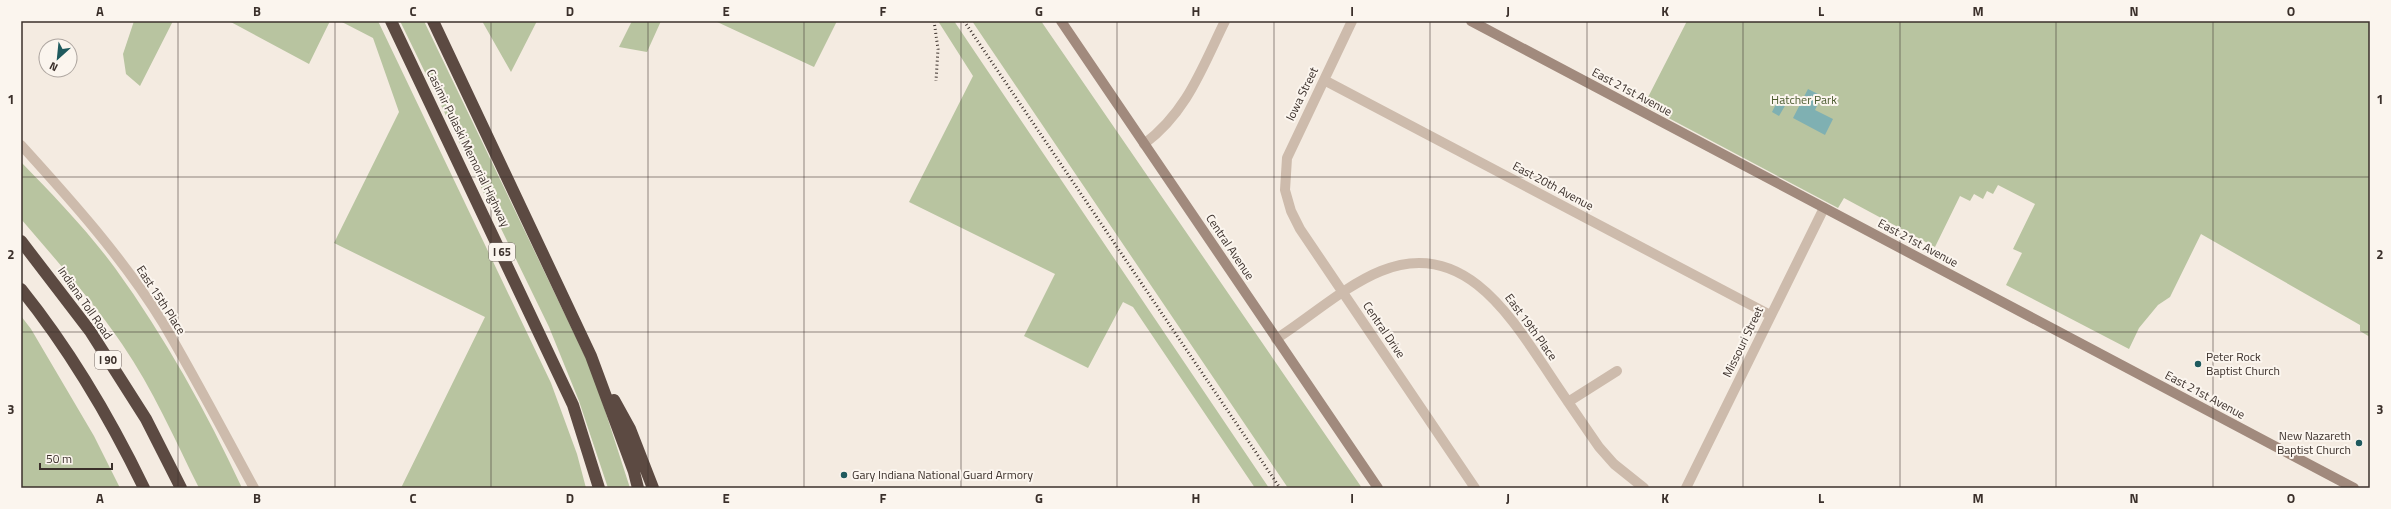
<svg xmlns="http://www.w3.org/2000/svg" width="2391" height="509" font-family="'Titillium Web',sans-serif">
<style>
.green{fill:#b8c4a0}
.water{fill:#7fb0b2}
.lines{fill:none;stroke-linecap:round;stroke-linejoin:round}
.street{stroke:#cdbbac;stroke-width:10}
.secondary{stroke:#a18a7d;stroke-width:10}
.highway{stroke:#5c4a42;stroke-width:12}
.rail{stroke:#3b302b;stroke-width:3;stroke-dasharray:1 3;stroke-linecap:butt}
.grid{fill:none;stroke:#3b302b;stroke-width:1;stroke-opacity:0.55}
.poi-dot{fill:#1f5a5e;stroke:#fbf5ee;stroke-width:1.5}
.labels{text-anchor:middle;stroke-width:4;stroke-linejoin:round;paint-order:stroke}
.shield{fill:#fbf5ee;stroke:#756b66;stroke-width:1}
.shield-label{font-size:11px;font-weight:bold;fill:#3b302b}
.street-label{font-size:12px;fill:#3b302b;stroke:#fbf5ee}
.park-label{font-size:12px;fill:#4a5a2e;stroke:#fbf5ee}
.poi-label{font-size:12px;fill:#3b302b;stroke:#fbf5ee;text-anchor:start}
.neatline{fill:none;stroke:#3b302b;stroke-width:1.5}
.grid-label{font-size:13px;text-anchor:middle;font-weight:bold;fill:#3b302b}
</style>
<rect width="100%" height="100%" fill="#f4ebe1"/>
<!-- green -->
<path class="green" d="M134,21H173L140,86L126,74L123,54Z
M229,21H330L309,64Z
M340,21H378L551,383L577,454L586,488H401L485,317L334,243L399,112L373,38Z
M400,21H424L593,373L630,488H608L579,401L549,327Z
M482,21H537L511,72Z
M632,21H661L647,52L619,47Z
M715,21H837L814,67Z
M938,21H954L1269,488H1255L1133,307L1123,302L1088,368L1024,336L1055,274L909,202L973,76Z
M972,21H1041L1362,488H1288Z
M1687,21H2370V337L2360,331V325L2201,234L2170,297L2158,305L2139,328L2129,349L2006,285L2022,253L2013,249L2035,204L1998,185L1993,194L1987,191L1983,199L1974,194L1970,201L1960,196L1935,247L1844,198L1838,208L1644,105Z
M21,162C54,196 87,230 115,268C165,337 206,411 242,488H199C175,440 153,389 122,344C92,300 56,260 21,219Z
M21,316L31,329L94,436L120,488H21Z"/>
<!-- water -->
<path class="water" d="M1808,89L1822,96L1815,110L1833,119L1825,135L1793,118Z
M1778,100L1786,104L1779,116L1772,112Z"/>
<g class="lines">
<!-- street -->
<path class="street" d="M1352,21L1287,158L1285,190L1291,211L1300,229L1475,488
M1324,80L1770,315
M1144,144C1187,112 1202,68 1225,21
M21,145C71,200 124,259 163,323C195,377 224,433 254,488
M1276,339C1309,318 1346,285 1381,271C1461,238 1508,312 1546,369C1563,395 1581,421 1599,447L1614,464L1644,488
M1568,402L1617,371
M1686,488L1824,208"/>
<!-- secondary -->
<path class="secondary" d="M1061,21L1378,488
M1471,21L2354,488"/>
<!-- highway -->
<path class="highway" d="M391,21L573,405L599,488
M433,21L591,356L634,472L638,488
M21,241L90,331L146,419L181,488
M21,289C70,350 110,418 144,488
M614,400L630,429L653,488"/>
<!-- rail -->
<path class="rail" d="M934,21L938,49L936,81
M964,21L1280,488"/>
</g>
<!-- grid -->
<path class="grid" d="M178,21V488M335,21V488M491,21V488M648,21V488M804,21V488M961,21V488M1117,21V488M1274,21V488M1430,21V488M1587,21V488M1743,21V488M1900,21V488M2056,21V488M2213,21V488M21,177H2370M21,332H2370"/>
<!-- markers -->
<g class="poi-dot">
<circle cx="2198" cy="364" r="4"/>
<circle cx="2359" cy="443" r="4"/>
<circle cx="844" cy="475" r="4"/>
</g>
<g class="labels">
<!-- shield labels -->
<g class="shield">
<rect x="489" y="243" width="26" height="18" rx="3"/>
<rect x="95" y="351" width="26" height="18" rx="3"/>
</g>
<g class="shield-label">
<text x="502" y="256">I 65</text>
<text x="108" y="364">I 90</text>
</g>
<!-- street labels -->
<g class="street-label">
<text transform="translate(1632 92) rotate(28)" y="4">East 21st Avenue</text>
<text transform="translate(1302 94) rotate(-64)" y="4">Iowa Street</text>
<text transform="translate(468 148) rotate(64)" y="4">Casimir Pulaski Memorial Highway</text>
<text transform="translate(1553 186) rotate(28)" y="4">East 20th Avenue</text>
<text transform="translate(1918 243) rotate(28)" y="4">East 21st Avenue</text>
<text transform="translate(1230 247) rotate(56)" y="4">Central Avenue</text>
<text transform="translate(161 300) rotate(57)" y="4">East 15th Place</text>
<text transform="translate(85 303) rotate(55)" y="4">Indiana Toll Road</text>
<text transform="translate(1531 327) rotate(54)" y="4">East 19th Place</text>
<text transform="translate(1384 330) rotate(56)" y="4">Central Drive</text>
<text transform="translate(1743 342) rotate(-64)" y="4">Missouri Street</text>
<text transform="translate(2205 395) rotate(28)" y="4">East 21st Avenue</text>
</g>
<!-- park labels -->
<g class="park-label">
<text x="1804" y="104">Hatcher Park</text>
</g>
<!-- poi labels -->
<g class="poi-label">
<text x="2206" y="361">Peter Rock<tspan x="2206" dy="14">Baptist Church</tspan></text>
<text x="2351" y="440" text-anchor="end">New Nazareth<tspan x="2351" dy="14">Baptist Church</tspan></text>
<text x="852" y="479">Gary Indiana National Guard Armory</text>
</g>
</g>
<!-- border -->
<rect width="2391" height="509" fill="none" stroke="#fbf5ee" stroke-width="44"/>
<!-- north arrow -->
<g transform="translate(58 58) rotate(207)"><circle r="19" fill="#fbf5ee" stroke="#aea6a0"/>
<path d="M0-3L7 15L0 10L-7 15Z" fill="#1f5a5e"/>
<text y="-6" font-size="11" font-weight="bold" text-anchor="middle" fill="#3b302b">N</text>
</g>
<!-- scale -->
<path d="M40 463v6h72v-6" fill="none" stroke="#3b302b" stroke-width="2"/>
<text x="46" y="463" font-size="12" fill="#3b302b" stroke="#fbf5ee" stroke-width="3" paint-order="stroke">50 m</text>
<rect x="22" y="22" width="2347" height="465" class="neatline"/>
<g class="grid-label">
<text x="100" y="16">A</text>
<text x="257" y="16">B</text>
<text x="413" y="16">C</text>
<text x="570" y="16">D</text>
<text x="726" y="16">E</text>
<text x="883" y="16">F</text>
<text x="1039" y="16">G</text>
<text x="1196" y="16">H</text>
<text x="1352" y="16">I</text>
<text x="1508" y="16">J</text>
<text x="1665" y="16">K</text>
<text x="1821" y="16">L</text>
<text x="1978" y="16">M</text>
<text x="2134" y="16">N</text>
<text x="2291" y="16">O</text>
<text x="11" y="104">1</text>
<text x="2380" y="104">1</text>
<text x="11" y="259">2</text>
<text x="2380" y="259">2</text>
<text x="11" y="414">3</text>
<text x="2380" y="414">3</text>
<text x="100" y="503">A</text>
<text x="257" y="503">B</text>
<text x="413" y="503">C</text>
<text x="570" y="503">D</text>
<text x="726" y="503">E</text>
<text x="883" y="503">F</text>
<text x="1039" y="503">G</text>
<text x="1196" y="503">H</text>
<text x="1352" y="503">I</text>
<text x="1508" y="503">J</text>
<text x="1665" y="503">K</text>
<text x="1821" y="503">L</text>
<text x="1978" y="503">M</text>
<text x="2134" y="503">N</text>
<text x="2291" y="503">O</text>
</g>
</svg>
